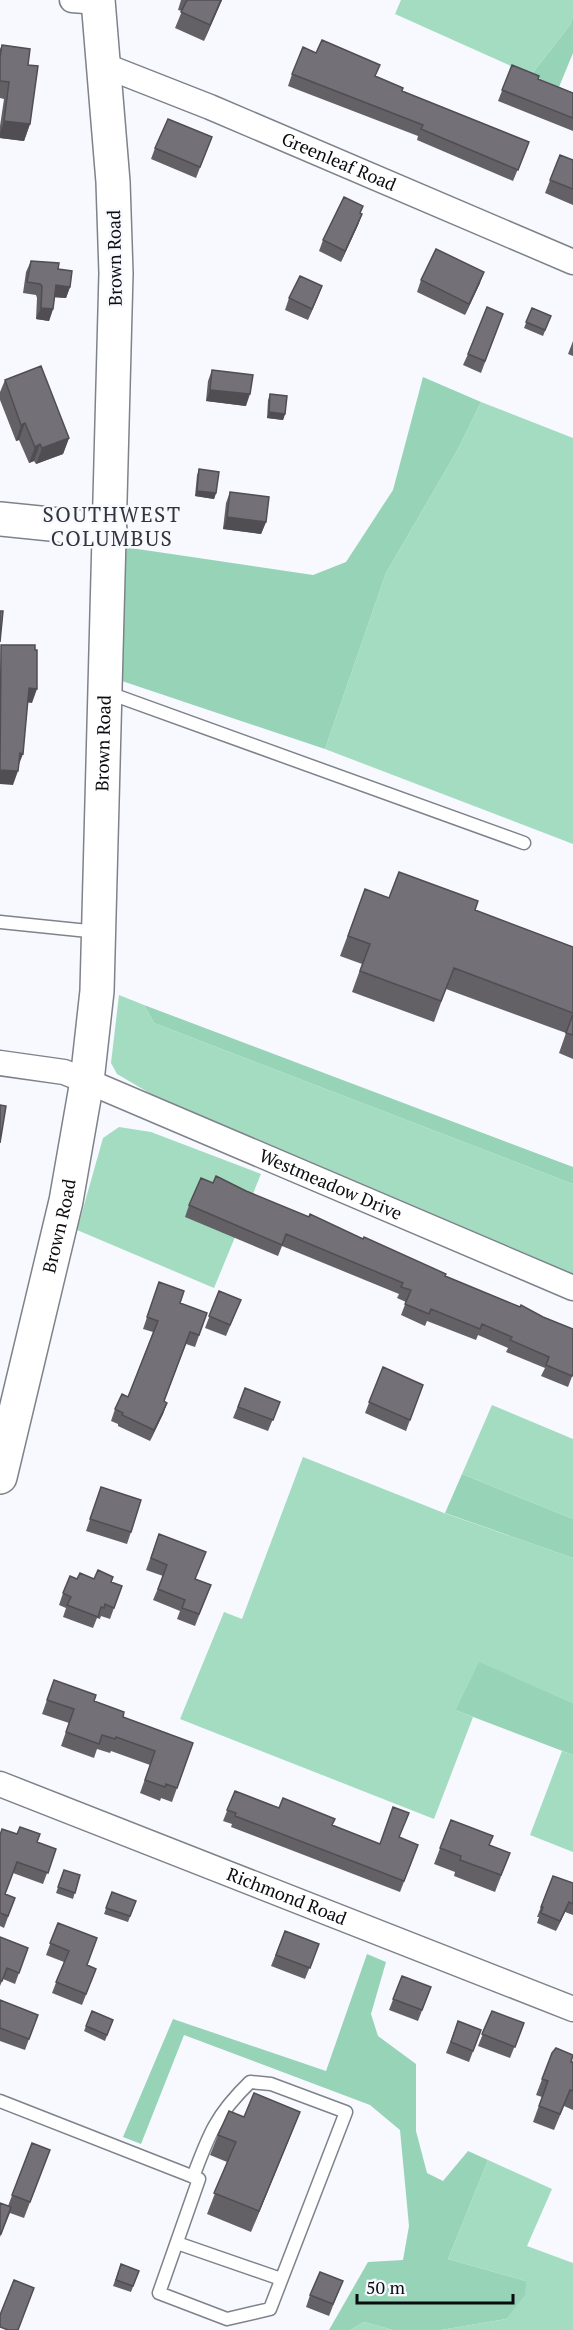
<svg xmlns="http://www.w3.org/2000/svg" width="573" height="2330" font-family="'PT Serif',serif">
<style>
.green{fill:#a4dcc2}
.forest{fill:#97d3b7}
.lines{fill:none;stroke-linecap:round;stroke-linejoin:round}
.lane-casing{stroke:#7e828a;stroke-width:15}
.street-casing{stroke:#7e828a;stroke-width:27}
.secondary-casing{stroke:#7e828a;stroke-width:36}
.lane{stroke:#fff;stroke-width:12}
.street{stroke:#fff;stroke-width:24}
.secondary{stroke:#fff;stroke-width:33}
.wall{fill:#636066}
.shaded-wall{fill:#504e53}
.building{fill:#737077;stroke:#504e53;stroke-width:1.5}
.labels{text-anchor:middle;stroke-width:5;stroke-linejoin:round;paint-order:stroke}
.street-label{font-size:18px;fill:#0b0c0f;stroke:#f7f9fe}
.quarter-label{font-size:21px;letter-spacing:1.5px;fill:#31353b;stroke:#f7f9fe}
</style>
<rect width="100%" height="100%" fill="#f7f9fe"/>
<!-- green -->
<path class="green" d="M401,0H573V17L570,25L531,75L395,14Z
M481,402L573,438V844L325,749L386,573L458,449Z
M119,995L144,1005L154,1023L573,1184V1276L163,1101L117,1074L111,1063Z
M119,1127L151,1132L261,1174L214,1288L77,1230L103,1138Z
M492,1405L573,1439V1519L462,1474Z
M303,1457L444,1513L573,1558V1703L479,1663L455,1710L473,1717L434,1819L180,1719L224,1612L242,1619Z
M562,1751L573,1755V1852L530,1835Z
M488,2160L552,2189L527,2246L573,2263V2330H441L506,2319L526,2281L448,2259Z
M364,2322L393,2330H350Z"/>
<!-- forest -->
<path class="forest" d="M573,17V53L559,87L531,75L570,25Z
M423,377L481,402L458,449L386,573L325,749L122,681L124,547L313,575L346,562L393,490Z
M144,1005L573,1167V1184L154,1023Z
M462,1474L573,1519V1558L445,1513Z
M479,1662L573,1703V1755L455,1710Z
M367,1954L386,1962L371,2014L378,2036L416,2064V2131L427,2173L443,2181L468,2151L488,2160L448,2259L526,2281L525,2295L506,2319L441,2330H393L364,2322L350,2330H329L368,2262L403,2260L409,2226L400,2130L370,2105L184,2035L141,2144L123,2137L173,2019L326,2071Z"/>
<g class="lines">
<!-- lane casing -->
<g class="lane-casing">
<path id="lane" d="M106,692L524,843
M0,922L98,932
M0,2101L199,2179L159,2293L227,2319L270,2309L346,2112L271,2084L250,2082C216,2115 209,2134 193,2177
M177,2243L281,2279"/>
</g>
<!-- street casing -->
<g class="street-casing">
<g id="street">
<path d="M72,0L98,2"/>
<path id="s1" d="M103,65L210,107L573,262"/>
<path id="s2" d="M0,1063L64,1072L87,1081L573,1288"/>
<path id="s3" d="M0,1784L573,2009"/>
</g>
</g>
<!-- secondary casing -->
<g class="secondary-casing">
<g id="secondary">
<path d="M0,519L110,530"/>
<path id="s4" d="M0,1477L66,1201L87,1081L97,991L116,273L113,182L98,0"/>
</g>
</g>
<!-- lane -->
<use href="#lane" class="lane"/>
<!-- street -->
<use href="#street" class="street"/>
<!-- secondary -->
<use href="#secondary" class="secondary"/>
</g>
<!-- wall -->
<path class="wall" d="M181,0H222L204,41L175,28L182,11L178,10Z
M2,45L28,65L30,124L24,141L0,138V126L4,99L0,98V49Z
M512,65L538,79L573,93V131L498,101Z
M292,74L375,77L402,91L529,142L513,181L417,140L418,136L288,86Z
M212,137L196,178L151,159L155,148Z
M560,155L573,160V205L545,193Z
M360,213L362,214L358,225L341,262L319,251L323,240Z
M31,261L58,269L70,287L66,298L54,297L53,309L49,321L36,319L37,298L36,295L23,293L26,272Z
M421,280L480,283L465,315L417,292Z
M322,286L308,320L285,310L289,298Z
M532,308L551,316L543,336L524,328Z
M503,314L481,373L463,365L468,354Z
M573,341V356L568,354Z
M212,370L246,406L206,401L208,381Z
M5,380L69,438L63,454L36,464L34,461L29,463L19,440L16,441L0,400V392Z
M270,394L285,414L283,420L267,418L268,400Z
M199,469L216,493L214,499L195,496L197,475Z
M230,492L266,522L261,534L223,529L226,503Z
M365,889L389,898L475,910L573,947V1059L559,1053L566,1033L446,989L434,1022L352,992L362,964L340,956Z
M213,1183L246,1191L445,1276L573,1374L568,1387L541,1376L545,1368L506,1352L508,1348L478,1335L476,1340L427,1321L425,1326L401,1315L406,1302L397,1298L399,1294L282,1246L278,1256L185,1217L189,1205Z
M159,1282L180,1303L207,1313L195,1347L186,1344L164,1401L167,1403L163,1414L150,1441L118,1426V1424L111,1421L115,1409L128,1397L153,1332L143,1329Z
M219,1291L236,1312L226,1336L205,1328Z
M383,1367L423,1385L406,1431L365,1413Z
M245,1388L280,1402L268,1431L233,1418Z
M101,1487L131,1532L127,1544L86,1531Z
M159,1534L195,1579L211,1585L195,1626L177,1619L180,1611L153,1600L163,1576L146,1570Z
M77,1579H94L112,1582L122,1586L110,1619L101,1616L100,1619L97,1618L93,1628L63,1617L66,1608L59,1605L63,1593Z
M54,1680L123,1717L193,1743L172,1802L161,1798L160,1801L140,1793L150,1765L111,1751L110,1753L97,1749L94,1758L61,1746L69,1723L42,1714Z
M235,1791L279,1808L332,1825L380,1844L400,1837L414,1856L400,1892L231,1827L232,1824L223,1821Z
M451,1820L489,1845L510,1853L495,1892L454,1876L455,1872L434,1864Z
M0,1835L37,1842L56,1849L43,1884L13,1873L5,1894L15,1898L4,1928L0,1926Z
M64,1870L80,1875L73,1899L56,1893Z
M553,1876L573,1883V1915L565,1912L556,1931L537,1923L539,1917H537Z
M112,1892L136,1901L128,1922L104,1914Z
M58,1923L87,1965L96,1969L82,2005L52,1993L64,1962L46,1955Z
M285,1931L319,1944L305,1979L271,1966Z
M0,1937L28,1948L15,1984L3,1979L0,1986Z
M402,1976L431,1987L418,2021L389,2010Z
M0,2000L38,2015L25,2050L0,2041Z
M92,2011L113,2020L105,2041L84,2031Z
M492,2011L524,2023L510,2058L478,2046Z
M458,2021L481,2030L469,2062L446,2053Z
M552,2053L573,2062V2110L564,2106L554,2130L533,2122L542,2097L536,2095Z
M244,2117L292,2132L251,2232L207,2214L227,2162L210,2155L218,2135Z
M32,2143L50,2150L24,2218L10,2213L0,2237V2203L8,2206Z
M121,2264L139,2271L131,2292L113,2286Z
M338,2293L329,2316L306,2307L310,2295Z"/>
<!-- shaded-wall -->
<path class="shaded-wall" d="M221,0H222L204,41L210,25Z
M4,121L30,124L24,141L0,138V133Z
M362,214L358,225L341,262L345,251Z
M484,272L480,283L465,315L469,304Z
M56,285L70,287L66,298L52,297Z
M322,286L318,297L308,320L312,309Z
M41,308L53,309L49,321L36,319Z
M210,390L250,394L246,406L206,401Z
M269,412L285,414L283,420L267,418Z
M25,423L19,440L16,441L21,425Z
M69,438L63,454L36,464L42,448Z
M40,444L34,461L29,463L35,447Z
M197,491L216,493L214,499L195,496Z
M227,517L266,522L261,534L223,529Z
M29,688L37,689L32,703L24,702Z
M20,753L23,754L18,767Z
M0,770L18,771L13,785L0,784Z
M167,1403L163,1414L150,1441L154,1430Z
M569,1902L565,1912L556,1931L560,1921Z
M300,2112L292,2132L251,2232L259,2211Z"/>
<!-- building -->
<path class="building" d="M187,0H221L210,25L181,12Z
M322,40L380,65L375,76L403,88L402,91L529,142L518,170L421,129L423,125L292,74L303,47L316,53Z
M2,45L30,49L28,65L38,66L30,124L4,121L9,82L0,81V57Z
M512,65L539,76L538,79L573,93V118L502,90Z
M168,119L212,137L200,167L155,148Z
M560,155L573,160V189L550,180Z
M344,197L363,206L360,213L362,214L345,251L323,240Z
M436,249L484,272L469,304L421,280Z
M31,261L59,263L58,269L72,271L70,287L56,285L53,309L41,308L42,286L40,284L27,282Z
M300,276L322,286L312,309L289,298Z
M487,307L503,314L485,361L468,354Z
M532,308L551,316L545,330L526,322Z
M41,366L69,438L42,448L40,444L35,447L25,423L21,425L5,380Z
M212,370L253,375L250,394L210,390Z
M270,394L287,396L285,414L269,412Z
M199,469L219,472L216,493L197,491Z
M230,492L269,497L266,522L227,517Z
M0,611H3L0,642Z
M1,645H35V650H37V689L29,688L23,754L20,753L18,771L0,770Z
M399,872L478,901L475,910L573,947V1013L454,968L441,1001L360,971L370,944L348,936L365,889L389,898Z
M573,1014V1035L566,1033Z
M0,1105L6,1106L0,1143Z
M216,1176L246,1191L309,1217L310,1214L363,1239L364,1237L446,1274L445,1276L520,1307L521,1305L543,1317L573,1329V1373L572,1376L546,1365L549,1357L510,1340L512,1337L482,1324L480,1329L431,1309L429,1314L405,1304L411,1290L401,1287L403,1283L286,1234L282,1245L189,1205L201,1178L213,1183Z
M159,1282L184,1291L180,1303L207,1313L199,1335L190,1332L164,1401L167,1403L154,1430L122,1415L123,1413L115,1409L122,1394L128,1397L158,1321L147,1317Z
M219,1291L241,1300L230,1325L209,1316Z
M383,1367L423,1385L410,1420L369,1402Z
M245,1388L280,1402L273,1420L238,1407Z
M101,1487L141,1500L131,1532L90,1519Z
M159,1534L206,1552L195,1579L211,1585L199,1614L182,1608L185,1600L158,1589L167,1565L151,1558Z
M98,1570L113,1577L111,1582L122,1586L114,1608L105,1604L104,1608L101,1607L98,1617L67,1605L71,1597L63,1593L70,1576L77,1579L80,1573L94,1579Z
M54,1680L96,1695L94,1701L124,1712L123,1717L193,1743L177,1788L166,1784L165,1787L145,1780L155,1751L116,1737L115,1739L102,1735L99,1744L66,1732L74,1709L47,1700Z
M235,1791L279,1808L283,1798L335,1819L332,1825L380,1844L393,1807L409,1813L399,1837L418,1845L404,1881L235,1816L236,1813L227,1810Z
M451,1820L493,1836L489,1845L510,1853L501,1875L460,1860L461,1856L440,1848Z
M20,1827L40,1834L37,1842L56,1849L48,1873L17,1862L5,1894L15,1898L8,1916L0,1913V1835L2,1829L17,1834Z
M64,1870L80,1875L75,1893L58,1887Z
M553,1876L573,1883V1904L569,1902L560,1921L541,1913L543,1907H541Z
M112,1892L136,1901L130,1916L106,1908Z
M58,1923L97,1938L87,1965L96,1969L86,1994L56,1982L69,1951L50,1943Z
M285,1931L319,1944L310,1968L276,1955Z
M0,1937L28,1948L19,1973L7,1968L2,1981H0Z
M402,1976L431,1987L422,2010L393,1999Z
M0,2000L38,2015L29,2039L0,2028Z
M92,2011L113,2020L107,2035L86,2026Z
M492,2011L524,2023L515,2047L482,2034Z
M458,2021L481,2030L473,2051L451,2042Z
M556,2048L573,2055L571,2062H573V2091L570,2090L560,2114L539,2106L548,2081L542,2079L552,2053Z
M254,2093L300,2112L259,2211L214,2193L236,2142L218,2135L229,2111L244,2117Z
M32,2143L50,2150L30,2202L12,2195Z
M0,2203L11,2207L1,2234H0Z
M121,2264L139,2271L133,2286L116,2280Z
M320,2272L343,2281L333,2304L310,2295Z
M14,2280L34,2288L18,2330H8L0,2327V2315Z"/>
<g class="labels">
<!-- street labels -->
<g class="street-label">
<text dy="6" stroke="none"><textPath href="#s1" startOffset="255">Greenleaf Road</textPath></text>
<text transform="translate(115 258) rotate(-91)" y="6">Brown Road</text>
<text dy="6" stroke="none"><textPath href="#s4" startOffset="744">Brown Road</textPath></text>
<text dy="6" stroke="none"><textPath href="#s2" startOffset="354">Westmeadow Drive</textPath></text>
<text dy="6" stroke="none"><textPath href="#s4" startOffset="258">Brown Road</textPath></text>
<text dy="6" stroke="none"><textPath href="#s3" startOffset="308">Richmond Road</textPath></text>
</g>
<!-- quarter labels -->
<g class="quarter-label">
<text x="112" y="522">SOUTHWEST<tspan x="112" dy="24">COLUMBUS</tspan></text>
</g>
</g>
<!-- scale -->
<path d="M357 2294v9h156v-9" fill="none" stroke="#0b0c0f" stroke-width="3"/>
<text x="366" y="2294" font-size="18" fill="#0b0c0f" stroke="#f7f9fe" stroke-width="4.5" paint-order="stroke">50 m</text>
</svg>
